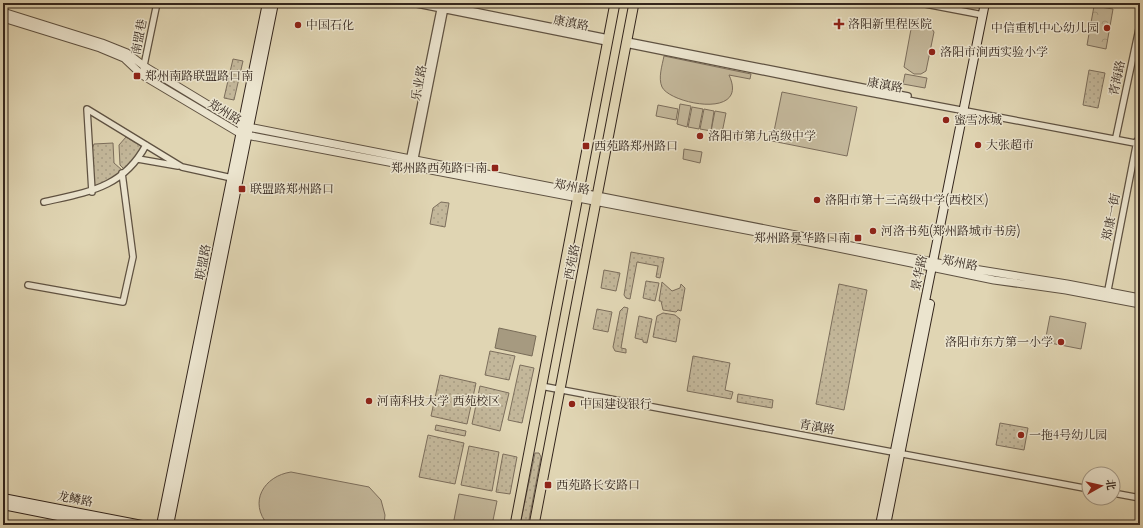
<svg xmlns="http://www.w3.org/2000/svg" width="1143" height="528" font-family="Cardo,'Noto Serif SC',serif">
<style>
.grass{fill:url(#grass-dots);stroke:#7c6e5c}
.park{fill:url(#park-crowns);stroke:#7c6e5c}
.garden{fill:#c3b79a;stroke:#7c6e5c}
.water{fill:#a69a80;stroke:#786c58}
.lines{fill:none;stroke-linecap:round;stroke-linejoin:round}
.minor-casing{stroke:#5f5242;stroke-width:8}
.tertiary-casing{stroke:#5f5242;stroke-width:9}
.secondary-casing{stroke:#34261d;stroke-width:10}
.primary-casing{stroke:#34261d;stroke-width:11}
.minor{stroke:#ebe4ce;stroke-width:5.5}
.tertiary{stroke:#ebe4ce;stroke-width:7}
.secondary{stroke:#ebe4ce;stroke-width:8}
.primary{stroke:#e0d5b3;stroke-width:9}
.poi-dot{fill:#8f2418;stroke:#ebe4ce;stroke-width:1.5}
.labels{text-anchor:middle;stroke-width:3;stroke-linejoin:round;paint-order:stroke}
.street-label{font-size:12px;fill:#34261d;stroke:#ebe4ce}
.poi-label{font-size:12px;fill:#34261d;stroke:#ebe4ce;text-anchor:start}
</style>
<defs>
<pattern id="grass-dots" width="8" height="8" patternUnits="userSpaceOnUse"><rect width="8" height="8" fill="#c3b79a"/><path d="M2 2h.1M6 6h.1" fill="none" stroke="#a89d84" stroke-width="1.8" stroke-linecap="round"/></pattern>
<pattern id="park-crowns" width="20" height="18" patternUnits="userSpaceOnUse"><rect width="20" height="18" fill="#c3b79a"/><path d="M2 6a3 3 0 1 1 6 0M12 15a3 3 0 1 1 6 0" fill="none" stroke="#a89d84"/></pattern>
</defs>
<rect width="100%" height="100%" fill="#e0d5b3"/>
<filter id="stains"><feTurbulence type="fractalNoise" baseFrequency=".005" numOctaves="4"/><feColorMatrix values="0 0 0 0 .2 0 0 0 0 .09 0 0 0 0 .02 0 0 0 .5 -.17"/></filter>
<radialGradient id="worn" r=".72"><stop offset=".6" stop-color="#630" stop-opacity="0"/><stop offset="1" stop-color="#630" stop-opacity=".3"/></radialGradient>
<!-- grass -->
<path class="grass" d="M233,59L243,61L234,100L224,98Z
M1089,70L1105,73L1098,108L1083,105Z
M126,137L141,146L139,154L124,169L120,165L119,145Z
M113,143L114,163L122,170L110,181L93,189L90,154L94,144Z
M441,202L449,203L445,227L430,224L433,208Z
M631,252L664,258L660,278L656,277L658,266L637,262L630,299L626,298L624,295Z
M604,270L620,273L616,291L601,288Z
M646,281L659,283L655,301L643,298Z
M662,282L672,291L680,288L681,284L685,288L681,311L678,310L676,312L663,310L661,301H659Z
M839,284L867,290L844,410L816,404Z
M624,307L628,308L621,348L626,349V353L615,351L613,347L620,311Z
M597,309L612,312L608,332L593,329Z
M663,313L675,315L680,319L676,342L653,337L657,316Z
M639,316L652,319L647,343L643,342V340L635,338Z
M490,351L515,356L509,380L485,375Z
M693,356L730,363L725,390L733,392L731,399L687,391Z
M520,365L534,368L522,423L508,420Z
M440,375L476,383L467,424L431,416Z
M480,386L509,393L500,431L472,424Z
M738,394L773,400L772,408L737,402Z
M1000,423L1028,428L1024,450L996,445Z
M436,425L466,431L465,436L435,430Z
M428,435L464,443L455,484L419,477Z
M469,446L499,452L492,491L461,485Z
M535,453H539L541,457L528,525H520Z
M503,454L517,457L510,494L496,492Z"/>
<!-- park -->
<path class="park" d="M1094,6L1113,9L1106,49L1087,45Z"/>
<!-- garden -->
<path class="garden" d="M920,24L930,26L934,32L926,71L921,74H914L904,67L911,29Z
M664,56L751,74L750,79L729,75C750,120 670,104 662,87C658,78 662,66 664,56Z
M905,74L927,78L925,88L903,84Z
M782,92L857,107L847,156L772,141Z
M680,104L691,106L687,127L677,124Z
M658,105L678,109L676,120L656,116Z
M692,107L703,109L699,129L688,127Z
M704,109L714,111L711,131L700,129Z
M715,111L726,113L722,133L711,131Z
M684,149L702,152L700,163L683,159Z
M1050,316L1086,323L1081,349L1045,342Z
M291,472L369,487L381,500L385,515L384,525H268C248,502 264,476 291,472Z
M459,494L497,501L492,525H453Z"/>
<!-- water -->
<path class="water" d="M499,328L536,336L532,356L495,348Z"/>
<g class="lines">
<!-- minor casing -->
<g class="minor-casing">
<path id="minor" d="M412,3L607,42
M434,3L608,38
M920,3L983,15
M627,41L908,96
M626,44L844,88L1140,144
M142,75L157,3
M1116,137L1140,24
M138,159L178,166
M409,162L441,5
M414,163L445,7
M92,192L87,109L182,167L232,178
M44,202C88,192 123,188 146,145
M28,285L123,302L133,257L122,173
M1107,295L1137,141
M541,386L1089,489
M1113,493L1140,498"/>
</g>
<!-- tertiary casing -->
<g class="tertiary-casing">
<path id="tertiary" d="M3,12L102,43L127,53L144,66L243,126L943,264L1067,284L1140,298
M3,18L100,48L124,58L142,75L241,134L809,242L994,280L1066,290L1140,304"/>
</g>
<!-- secondary casing -->
<g class="secondary-casing">
<path id="secondary" d="M3,498L142,525
M3,505L103,525
M161,525L267,3
M169,525L274,3
M880,525L985,3
M886,525L930,304"/>
</g>
<!-- primary casing -->
<g class="primary-casing">
<path id="primary" d="M515,525L615,3
M534,525L634,3"/>
</g>
<!-- minor -->
<use href="#minor" class="minor"/>
<!-- tertiary -->
<use href="#tertiary" class="tertiary"/>
<!-- secondary -->
<use href="#secondary" class="secondary"/>
<!-- primary -->
<use href="#primary" class="primary"/>
</g>
<!-- markers -->
<g class="poi-dot">
<path d="M837 18h4v4h4v4h-4v4h-4v-4h-4v-4h4z"/>
<circle cx="298" cy="25" r="4"/>
<circle cx="1107" cy="28" r="4"/>
<circle cx="932" cy="52" r="4"/>
<rect x="133" y="72" width="8" height="8" rx="2"/>
<circle cx="946" cy="120" r="4"/>
<circle cx="700" cy="136" r="4"/>
<circle cx="978" cy="145" r="4"/>
<rect x="582" y="142" width="8" height="8" rx="2"/>
<rect x="491" y="164" width="8" height="8" rx="2"/>
<rect x="238" y="185" width="8" height="8" rx="2"/>
<circle cx="817" cy="200" r="4"/>
<circle cx="873" cy="231" r="4"/>
<rect x="854" y="234" width="8" height="8" rx="2"/>
<circle cx="1061" cy="342" r="4"/>
<circle cx="369" cy="401" r="4"/>
<circle cx="572" cy="404" r="4"/>
<circle cx="1021" cy="435" r="4"/>
<rect x="544" y="481" width="8" height="8" rx="2"/>
</g>
<g class="labels">
<!-- street labels -->
<g class="street-label">
<text transform="translate(571 23) rotate(11)" y="4">康滇路</text>
<text transform="translate(139 37) rotate(-79)" y="4">南盟巷</text>
<text transform="translate(1117 78) rotate(-78)" y="4">青海路</text>
<text transform="translate(419 83) rotate(-79)" y="4">乐业路</text>
<text transform="translate(885 85) rotate(10)" y="4">康滇路</text>
<text transform="translate(225 112) rotate(31)" y="4">郑州路</text>
<text transform="translate(572 187) rotate(11)" y="4">郑州路</text>
<text transform="translate(1111 217) rotate(-79)" y="4">郑康一街</text>
<text transform="translate(203 262) rotate(-79)" y="4">联盟路</text>
<text transform="translate(572 262) rotate(-79)" y="4">西苑路</text>
<text transform="translate(960 263) rotate(11)" y="4">郑州路</text>
<text transform="translate(919 273) rotate(-78)" y="4">景华路</text>
<text transform="translate(817 427) rotate(10)" y="4">青滇路</text>
<text transform="translate(75 499) rotate(11)" y="4">龙鳞路</text>
</g>
<!-- poi labels -->
<g class="poi-label">
<text x="848" y="28">洛阳新里程医院</text>
<text x="306" y="29">中国石化</text>
<text x="1099" y="32" text-anchor="end">中信重机中心幼儿园</text>
<text x="940" y="56">洛阳市涧西实验小学</text>
<text x="145" y="80">郑州南路联盟路口南</text>
<text x="954" y="124">蜜雪冰城</text>
<text x="708" y="140">洛阳市第九高级中学</text>
<text x="986" y="149">大张超市</text>
<text x="594" y="150">西苑路郑州路口</text>
<text x="487" y="172" text-anchor="end">郑州路西苑路口南</text>
<text x="250" y="193">联盟路郑州路口</text>
<text x="825" y="204">洛阳市第十三高级中学(西校区)</text>
<text x="881" y="235">河洛书苑(郑州路城市书房)</text>
<text x="850" y="242" text-anchor="end">郑州路景华路口南</text>
<text x="1053" y="346" text-anchor="end">洛阳市东方第一小学</text>
<text x="377" y="405">河南科技大学 西苑校区</text>
<text x="580" y="408">中国建设银行</text>
<text x="1029" y="439">一拖4号幼儿园</text>
<text x="556" y="489">西苑路长安路口</text>
</g>
</g>
<!-- margin -->
<rect width="1143" height="528" fill="none" stroke="#e0d5b3" stroke-width="16"/>
<rect x="4" y="4" width="1135" height="520" fill="none" stroke="#34261d" stroke-width="2"/>
<rect x="8" y="8" width="1127" height="512" fill="none" stroke="#34261d"/>
<!-- north arrow -->
<g transform="translate(1101 486) rotate(82)"><circle r="19" fill="#ebe4ce" stroke="#a29887"/>
<path d="M0-3L7 15L0 10L-7 15Z" fill="#8f2418"/>
<text y="-6" font-size="11" font-weight="bold" text-anchor="middle" fill="#34261d">北</text>
</g>
<rect width="100%" height="100%" filter="url(#stains)"/>
<rect width="100%" height="100%" fill="url(#worn)"/>
</svg>
